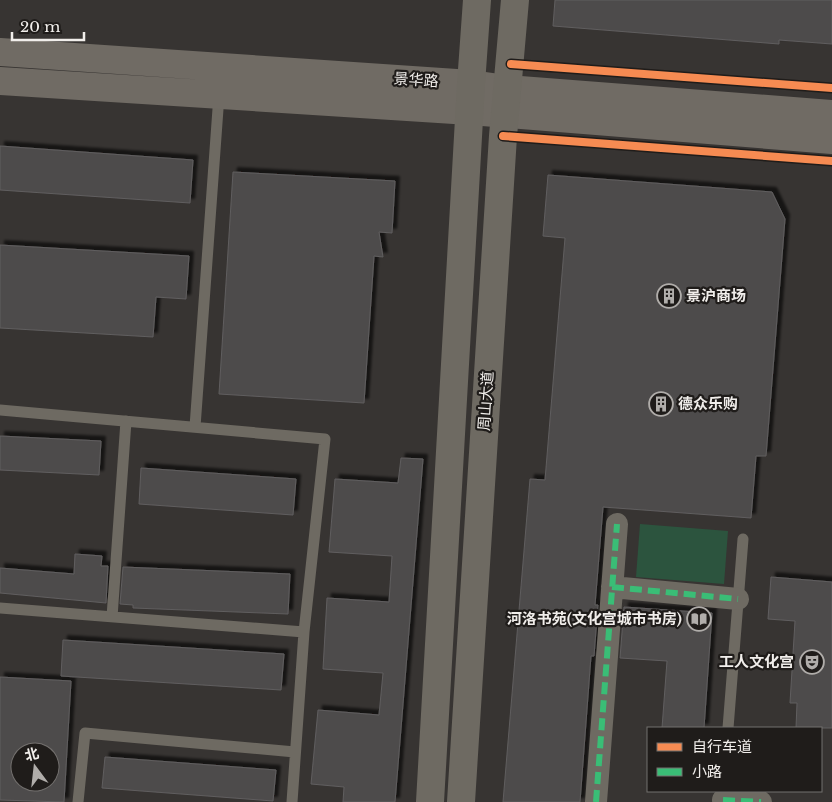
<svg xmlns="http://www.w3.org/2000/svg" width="832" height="802" font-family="'Libre Baskerville','Noto Sans SC',serif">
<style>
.green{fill:#2c543e}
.building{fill:#4e4c4c;stroke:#605e5f;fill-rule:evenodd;filter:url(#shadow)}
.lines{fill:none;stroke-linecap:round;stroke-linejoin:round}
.lane{stroke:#6e6a62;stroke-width:11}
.street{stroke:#6e6a62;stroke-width:22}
.secondary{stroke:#706b64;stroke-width:28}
.primary{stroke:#6e6a62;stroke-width:28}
.quiet{stroke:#3abd76;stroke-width:6;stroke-dasharray:12 6;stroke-linecap:butt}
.cycleway-casing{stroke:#1f1c1a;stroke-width:11}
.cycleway{stroke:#f68b52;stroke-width:8}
.labels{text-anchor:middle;stroke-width:4.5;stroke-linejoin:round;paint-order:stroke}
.street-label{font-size:15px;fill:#f1eeeb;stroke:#1f1c1a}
.poi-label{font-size:15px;font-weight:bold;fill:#f1eeeb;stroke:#1f1c1a;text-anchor:start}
</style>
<defs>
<filter id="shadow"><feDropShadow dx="4.5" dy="-4.5" stdDeviation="1" flood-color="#0009"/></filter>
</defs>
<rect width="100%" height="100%" fill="#373432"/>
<!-- green -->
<path class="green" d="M640,524L728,531L724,584L636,577Z"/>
<!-- building -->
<path class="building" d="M555,0H832V44L779,40V44L553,26Z
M0,146L193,160L190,203L0,190Z
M233,172L395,181L392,233L379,232L383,257L374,256L364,403L219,394Z
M548,175L772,192L785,219L766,456H756L751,518L603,507L595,605H598L594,656H591L580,802H503L530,479L545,480L565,238L543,236Z
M0,245L189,256L186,299L156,297L153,337L0,328Z
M0,436L101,441L99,475L0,470Z
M401,458L423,459L395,802H343L344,787L311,784L318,710L379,715L383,673L323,669L327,598L389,602L392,556L329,552L335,479L398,483Z
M141,468L296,479L293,515L139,504Z
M75,554L102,556L101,566H108L106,603L0,593V568L74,574Z
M123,567L290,574L288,614L133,608V605L120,604Z
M771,577L832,582V728H796L797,703H790L795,621L768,619Z
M624,607L712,613L704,728H662L667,661L620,658Z
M63,640L284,654L281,690L61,676Z
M0,677L71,681L64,802L0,800ZM20,752H50V782H20Z
M105,757L276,770L273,801L102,788Z"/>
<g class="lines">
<!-- lane -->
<path class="lane" d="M0,410L325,439L304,632L292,802
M195,427L219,95
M0,608L304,632
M112,617L126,421
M728,728L743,539
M78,802L85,733L295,752"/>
<!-- street -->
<path class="street" d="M612,587L738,599
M723,800L761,802
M596,802L617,524"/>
<!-- secondary -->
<path class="secondary" d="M0,52L471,84L507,89L832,114
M0,81L470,111L832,140"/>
<!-- primary -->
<path class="primary" d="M430,802L471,84L477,0
M461,802L503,136L515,0"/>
<!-- quiet -->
<path class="quiet" d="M612,587L738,599
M723,800L761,802
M596,802L617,524"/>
<!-- cycleway casing -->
<g class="cycleway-casing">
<path id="cycleway" d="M511,64L832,88
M503,136L832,161"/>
</g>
<!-- cycleway -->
<use href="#cycleway" class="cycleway"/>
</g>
<!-- icons -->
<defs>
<g id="building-ring" transform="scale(1.25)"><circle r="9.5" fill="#1f1c1a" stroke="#b0adaa" stroke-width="1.5"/><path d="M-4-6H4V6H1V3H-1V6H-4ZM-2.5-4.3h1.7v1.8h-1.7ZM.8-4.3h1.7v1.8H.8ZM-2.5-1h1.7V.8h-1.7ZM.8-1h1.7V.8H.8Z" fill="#b0adaa"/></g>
<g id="library-ring" transform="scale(1.25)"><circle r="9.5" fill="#1f1c1a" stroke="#b0adaa" stroke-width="1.5"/><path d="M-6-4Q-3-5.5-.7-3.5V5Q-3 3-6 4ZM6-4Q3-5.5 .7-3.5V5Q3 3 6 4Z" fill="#b0adaa"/></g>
<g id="theatre-ring" transform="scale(1.25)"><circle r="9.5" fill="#1f1c1a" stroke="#b0adaa" stroke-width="1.5"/><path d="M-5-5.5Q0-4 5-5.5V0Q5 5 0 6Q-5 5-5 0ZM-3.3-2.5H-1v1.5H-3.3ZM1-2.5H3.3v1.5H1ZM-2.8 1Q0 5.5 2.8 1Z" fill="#b0adaa"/></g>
</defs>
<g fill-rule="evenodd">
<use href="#building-ring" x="669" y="296"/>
<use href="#building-ring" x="661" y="404"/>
<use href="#library-ring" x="699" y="619"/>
<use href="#theatre-ring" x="812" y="662"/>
</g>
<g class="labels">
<!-- street labels -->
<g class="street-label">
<text transform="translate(416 80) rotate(4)" y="5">景华路</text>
<text transform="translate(486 401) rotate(-86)" y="5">周山大道</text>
</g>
<!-- poi labels -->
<g class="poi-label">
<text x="686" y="301">景沪商场</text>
<text x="678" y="409">德众乐购</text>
<text x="682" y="624" text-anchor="end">河洛书苑(文化宫城市书房)</text>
<text x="794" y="667" text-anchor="end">工人文化宫</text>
</g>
</g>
<!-- legend -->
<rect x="647" y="727" width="175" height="65" fill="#1f1c1a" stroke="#73706e"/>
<rect x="657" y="743" width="25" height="8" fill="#f68b52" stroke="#73706e"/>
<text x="692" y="752" font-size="15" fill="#f1eeeb">自行车道</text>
<rect x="657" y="768" width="25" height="8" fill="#3abd76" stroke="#73706e"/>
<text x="692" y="777" font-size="15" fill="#f1eeeb">小路</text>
<!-- north arrow -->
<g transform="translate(35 767) rotate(345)"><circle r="24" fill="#1f1c1a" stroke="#73706e"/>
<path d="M0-4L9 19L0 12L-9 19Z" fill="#b0adaa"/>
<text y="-8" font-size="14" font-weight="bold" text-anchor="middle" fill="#f1eeeb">北</text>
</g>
<!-- scale -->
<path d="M12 32v8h72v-8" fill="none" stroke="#f1eeeb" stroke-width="2.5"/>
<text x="20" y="32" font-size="15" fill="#f1eeeb" stroke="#1f1c1a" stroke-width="4" paint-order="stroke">20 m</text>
</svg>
